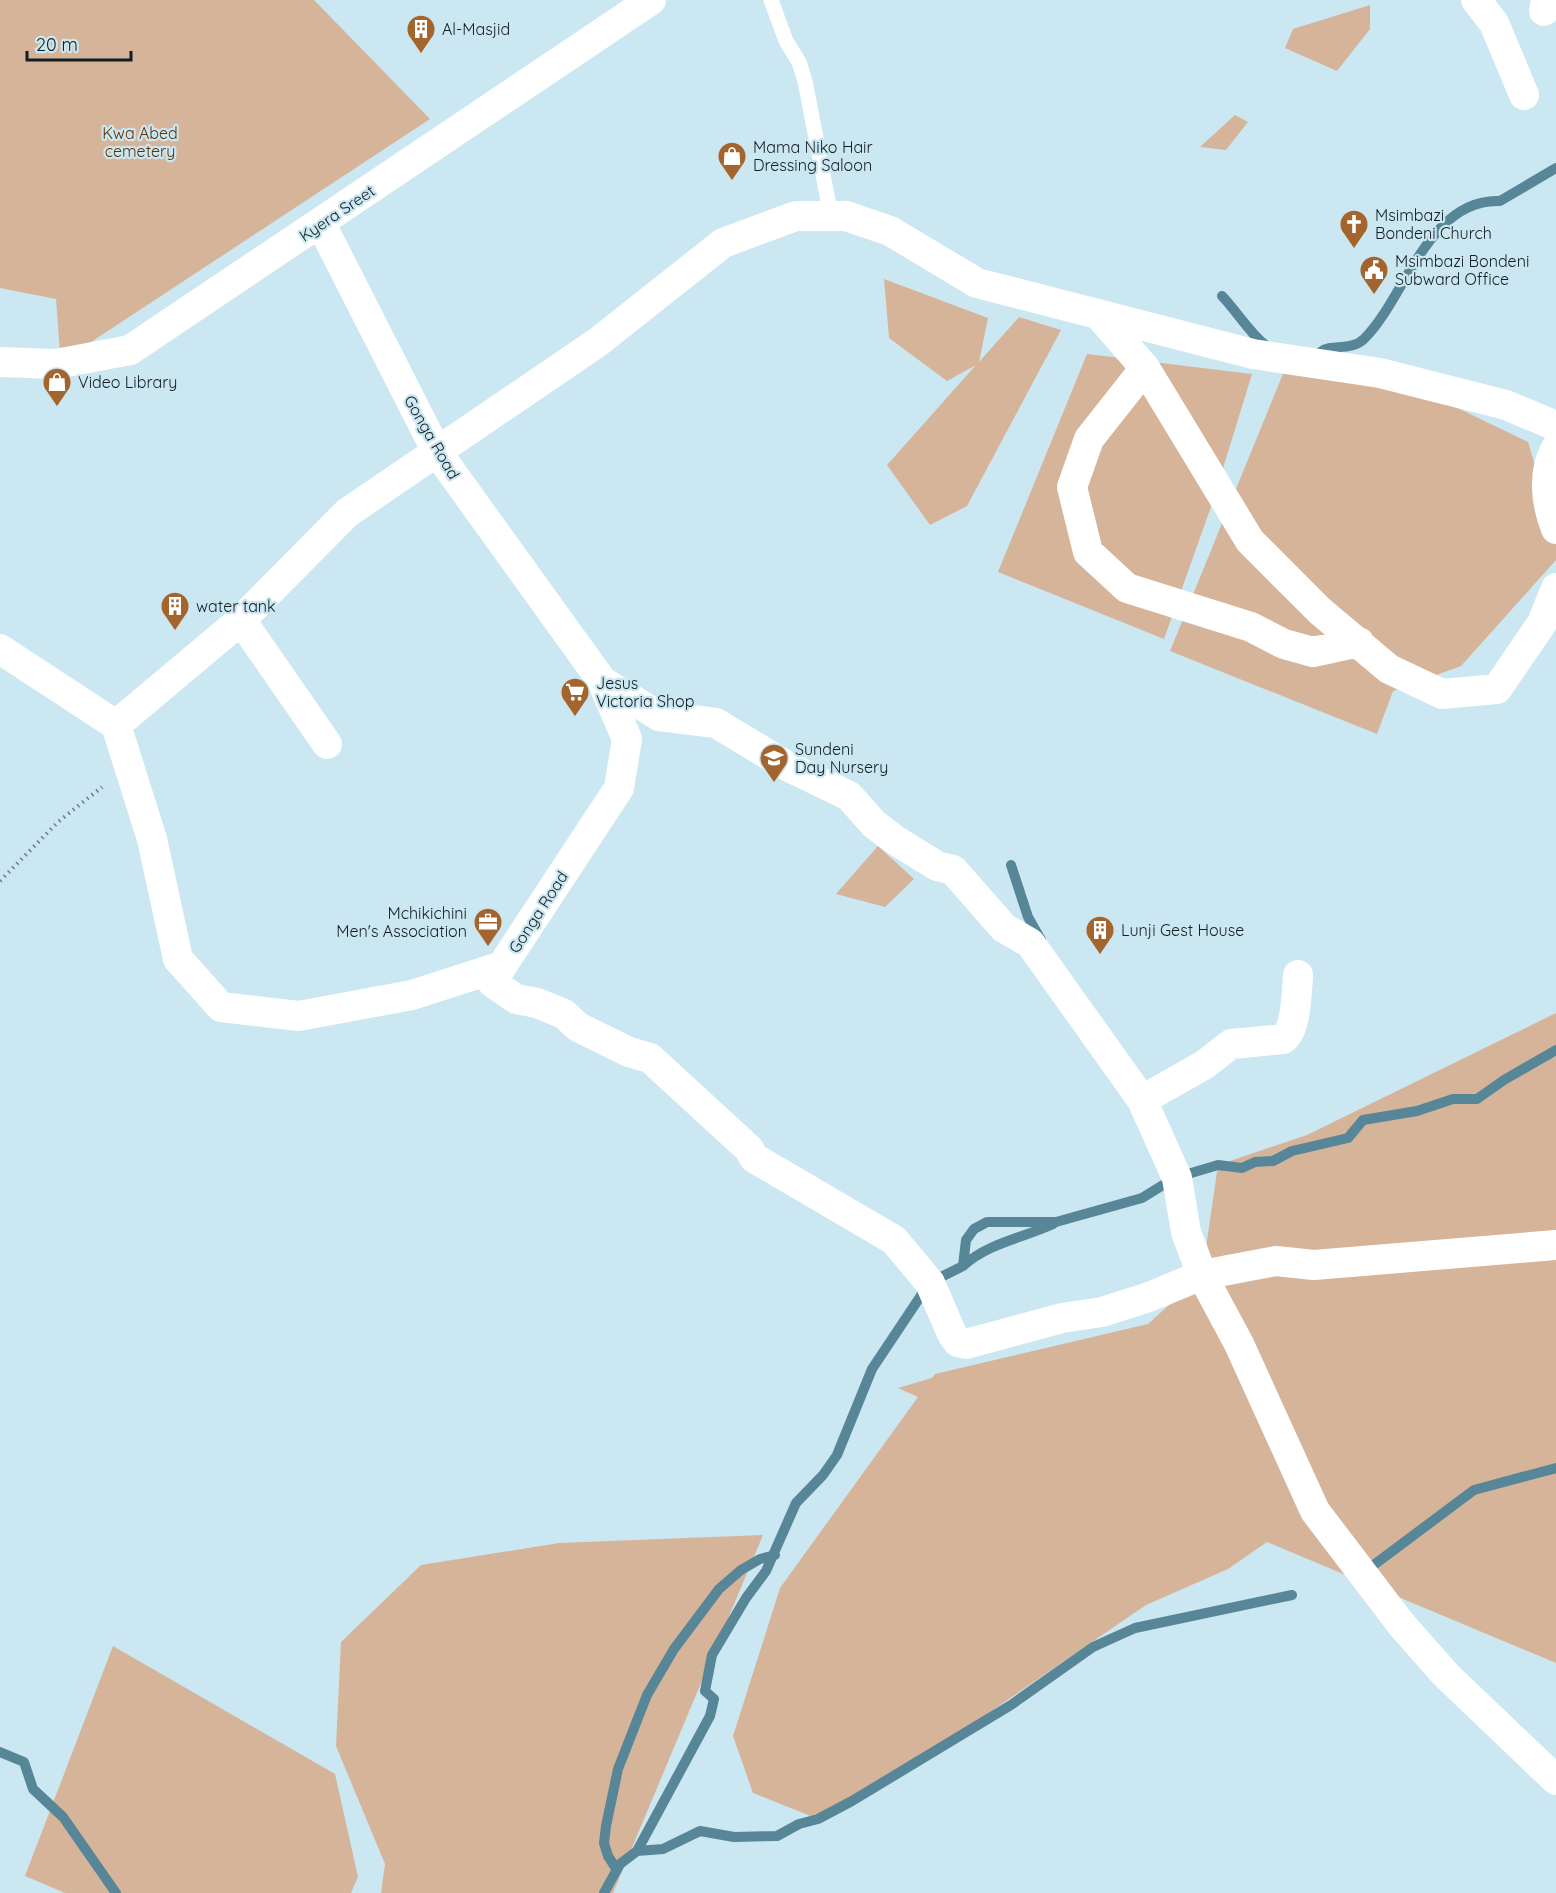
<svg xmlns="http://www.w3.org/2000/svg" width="1556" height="1893" font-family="Quicksand,sans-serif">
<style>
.green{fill:#d6b49a}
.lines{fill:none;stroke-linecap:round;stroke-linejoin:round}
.stream{stroke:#568697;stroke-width:10}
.path{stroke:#6c7e85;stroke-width:4;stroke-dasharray:1.5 4.5;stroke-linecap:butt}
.service{stroke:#fff;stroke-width:15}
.minor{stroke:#fff;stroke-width:30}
.labels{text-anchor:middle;stroke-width:4.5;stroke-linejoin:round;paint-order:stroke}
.poi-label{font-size:16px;fill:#141e22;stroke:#cbe7f1;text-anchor:start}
.park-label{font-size:16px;fill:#5e3106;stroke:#cbe7f1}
.street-label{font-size:16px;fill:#141e22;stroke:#cbe7f1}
</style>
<rect width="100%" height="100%" fill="#cbe7f1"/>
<!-- green -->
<path class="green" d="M0,0H314L430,119L85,346L60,353L56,299L0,288Z
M1370,5V29L1337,71L1285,48L1293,29Z
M1235,115L1248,122L1226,150L1200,147Z
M884,279L988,318L979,362L1019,317L1061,330L967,506L930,525L887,465L976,365L947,381L889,338Z
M1337,350L1528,442L1556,537V560L1461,666L1393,691L1377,734L1170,651L1289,359Z
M1087,354L1252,374L1212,504L1164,639L998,572Z
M878,846L914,879L885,907L836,894Z
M1556,1013V1663L1267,1542L1228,1569L1146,1605L946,1742L818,1819L753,1793L733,1736L780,1588L918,1397L898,1388L932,1378L935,1374L1148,1324L1202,1275L1218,1165L1307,1135Z
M763,1535L613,1893H381L385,1864L336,1746L341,1642L421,1565L559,1543Z
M113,1646L335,1774L358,1877L351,1893H65L25,1876Z"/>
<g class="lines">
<!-- stream -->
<path class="stream" d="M1222,296C1235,309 1256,342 1270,348
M1314,355C1319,354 1321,351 1326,349C1337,346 1354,349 1364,339C1405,299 1428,198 1500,201L1556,168
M1011,865L1028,917L1041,940
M1181,1176L1218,1165L1242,1168L1255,1162L1273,1161L1292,1151L1348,1138L1363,1120L1417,1111L1453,1099H1477L1504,1080L1556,1050
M963,1266C988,1243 1023,1238 1053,1224
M937,1279L963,1266L966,1240L974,1229L987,1222H1056L1142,1198L1171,1180L1170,1176
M1363,1573L1474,1490L1556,1468
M0,1752L24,1762L33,1789L63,1817L116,1893
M637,1851L663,1849L700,1831L734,1837L777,1836L799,1824L818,1819L852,1801L1011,1705L1093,1647L1135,1628L1292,1595
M617,1870L608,1856L604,1843L606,1826L618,1769L647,1695L674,1649L719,1589L741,1570L760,1559L775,1555
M604,1893L620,1864L637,1851L710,1716L714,1699L705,1691L712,1655L746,1598L766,1571L796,1503L823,1475L837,1455L872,1369L926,1288"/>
<!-- path -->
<path class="path" d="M0,881L58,822L102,787"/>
<!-- service -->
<path class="service" d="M771,0L786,41L799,62L805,81L831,216"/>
<!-- minor -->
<path class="minor" d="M1476,0L1494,23L1524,95
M1544,11L1546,0
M1098,314L1145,368L1250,541L1320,611L1389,669L1442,694L1497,689L1542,623L1556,588
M0,362L56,364L130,350L651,0
M1145,368L1089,439L1072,487L1088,552L1127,588L1251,627L1284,644L1313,652L1359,642
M1556,448C1542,472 1546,504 1556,529
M241,620L327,744
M0,649L116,725L152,839L178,959L221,1007L299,1016L412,995L502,966L619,788L627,739L602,681L437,452L321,224
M602,681L659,716L716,723L787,766L849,796L874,824L895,840L937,866L953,870L1004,928L1030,943L1142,1100L1177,1178L1186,1232L1202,1275L1239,1344L1315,1511L1401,1624L1446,1675L1556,1780
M116,725L241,620L347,513L598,342L723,243L796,216H846L890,231L977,283L1253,354L1380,373L1506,405L1556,426
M502,966L493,983L516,999L537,1003L564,1014L578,1027L629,1052L650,1058L749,1149L754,1158L894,1240L930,1283L952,1334L958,1342L966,1344L1062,1318L1102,1312L1149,1297L1202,1275L1276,1261L1314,1265L1556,1245
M1142,1100L1204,1065L1231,1044L1283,1039C1296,1032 1297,991 1298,975"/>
</g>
<!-- icons -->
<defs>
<g id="building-pin" transform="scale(1.5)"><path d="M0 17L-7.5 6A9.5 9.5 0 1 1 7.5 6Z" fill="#a4642d" stroke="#cbe7f1"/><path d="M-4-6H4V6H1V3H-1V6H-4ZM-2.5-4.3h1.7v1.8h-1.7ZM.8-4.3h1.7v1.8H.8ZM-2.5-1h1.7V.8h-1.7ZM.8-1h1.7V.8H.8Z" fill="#fff"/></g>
<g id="shop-pin" transform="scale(1.5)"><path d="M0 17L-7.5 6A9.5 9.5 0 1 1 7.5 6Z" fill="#a4642d" stroke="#cbe7f1"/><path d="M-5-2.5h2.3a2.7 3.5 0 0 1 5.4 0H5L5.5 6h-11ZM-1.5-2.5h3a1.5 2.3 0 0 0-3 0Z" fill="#fff"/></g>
<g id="church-pin" transform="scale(1.5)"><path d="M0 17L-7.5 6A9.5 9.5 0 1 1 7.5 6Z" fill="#a4642d" stroke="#cbe7f1"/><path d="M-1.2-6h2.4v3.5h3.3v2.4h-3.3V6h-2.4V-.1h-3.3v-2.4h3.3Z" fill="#fff"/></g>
<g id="civic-pin" transform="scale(1.5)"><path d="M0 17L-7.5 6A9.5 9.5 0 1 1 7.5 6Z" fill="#a4642d" stroke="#cbe7f1"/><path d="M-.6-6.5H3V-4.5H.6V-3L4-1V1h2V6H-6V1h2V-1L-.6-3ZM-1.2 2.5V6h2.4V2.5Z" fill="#fff"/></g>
<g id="supermarket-pin" transform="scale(1.5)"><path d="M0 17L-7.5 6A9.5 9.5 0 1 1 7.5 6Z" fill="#a4642d" stroke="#cbe7f1"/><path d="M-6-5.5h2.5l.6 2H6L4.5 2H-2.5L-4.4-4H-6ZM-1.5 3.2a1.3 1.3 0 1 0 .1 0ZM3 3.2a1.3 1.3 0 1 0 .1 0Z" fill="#fff"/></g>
<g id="school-pin" transform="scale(1.5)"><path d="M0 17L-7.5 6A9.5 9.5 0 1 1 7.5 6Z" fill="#a4642d" stroke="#cbe7f1"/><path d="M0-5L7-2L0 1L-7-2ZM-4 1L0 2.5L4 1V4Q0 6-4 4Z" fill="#fff"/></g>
<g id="office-pin" transform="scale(1.5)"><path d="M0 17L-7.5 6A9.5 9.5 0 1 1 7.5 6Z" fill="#a4642d" stroke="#cbe7f1"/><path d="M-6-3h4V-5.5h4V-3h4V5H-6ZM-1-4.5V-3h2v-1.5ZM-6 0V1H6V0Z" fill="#fff"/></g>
</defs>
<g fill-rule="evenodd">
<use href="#building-pin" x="421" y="29"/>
<use href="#shop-pin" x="732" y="156"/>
<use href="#church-pin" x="1354" y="224"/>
<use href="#civic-pin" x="1374" y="270"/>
<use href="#shop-pin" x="57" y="382"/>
<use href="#building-pin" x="175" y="606"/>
<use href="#supermarket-pin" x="575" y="692"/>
<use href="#school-pin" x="774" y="758"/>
<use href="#office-pin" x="488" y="922"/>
<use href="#building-pin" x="1100" y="930"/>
</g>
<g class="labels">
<!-- poi labels -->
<g class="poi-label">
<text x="442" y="35">Al-Masjid</text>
<text x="753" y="153">Mama Niko Hair<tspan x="753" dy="18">Dressing Saloon</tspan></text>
<text x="1375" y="221">Msimbazi<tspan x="1375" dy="18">Bondeni Church</tspan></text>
<text x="1395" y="267">Msimbazi Bondeni<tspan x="1395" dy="18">Subward Office</tspan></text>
<text x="78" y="388">Video Library</text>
<text x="196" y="612">water tank</text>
<text x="596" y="689">Jesus<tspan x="596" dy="18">Victoria Shop</tspan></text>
<text x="795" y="755">Sundeni<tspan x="795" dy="18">Day Nursery</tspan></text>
<text x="467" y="919" text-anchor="end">Mchikichini<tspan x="467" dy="18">Men's Association</tspan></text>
<text x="1121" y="936">Lunji Gest House</text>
</g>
<!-- park labels -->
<g class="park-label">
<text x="140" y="139">Kwa Abed<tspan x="140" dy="18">cemetery</tspan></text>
</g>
<!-- street labels -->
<g class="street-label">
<text transform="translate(337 213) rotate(-34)" y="6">Kyera Sreet</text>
<text transform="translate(432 437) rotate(60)" y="6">Gonga Road</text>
<text transform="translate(538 912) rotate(-57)" y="6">Gonga Road</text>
</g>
</g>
<!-- scale -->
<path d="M27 51v9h104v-9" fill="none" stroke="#141e22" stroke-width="3"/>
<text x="36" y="51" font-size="18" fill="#141e22" stroke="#cbe7f1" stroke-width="4.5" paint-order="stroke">20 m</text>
</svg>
